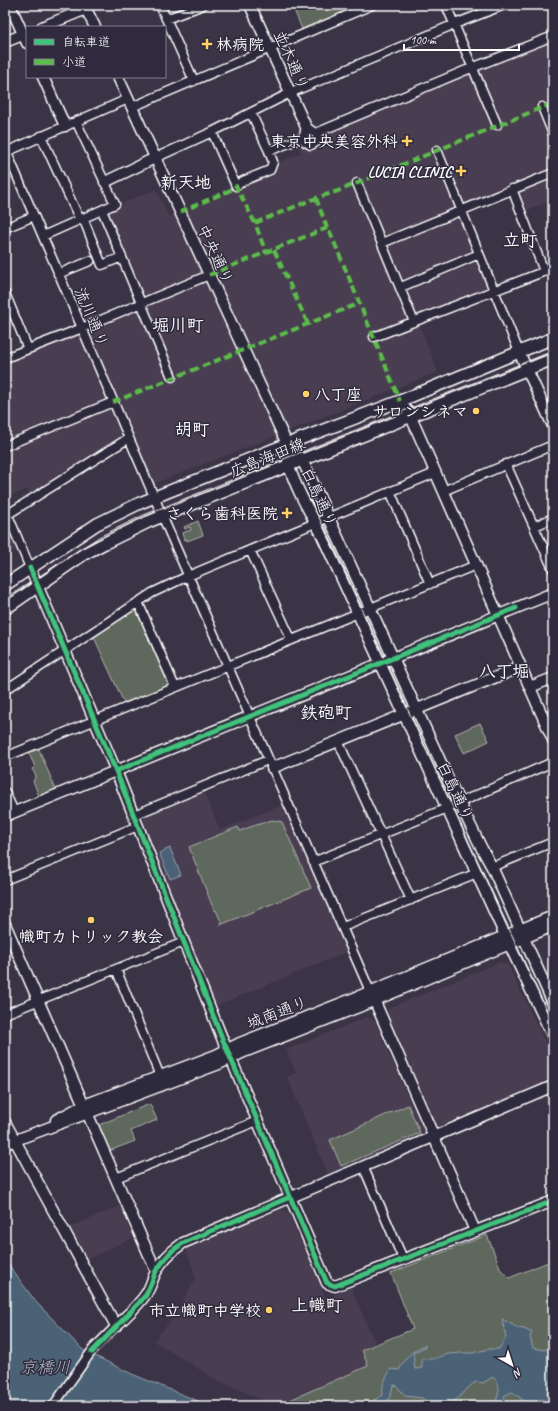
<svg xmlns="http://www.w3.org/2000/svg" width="558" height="1411" font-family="Caveat,'Klee One',sans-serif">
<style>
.built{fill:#493d51}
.green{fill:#5f675b;stroke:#afb3ad}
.water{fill:#4c6276;stroke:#94a1ad}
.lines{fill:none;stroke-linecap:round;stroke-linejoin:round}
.minor-casing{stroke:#fff;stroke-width:11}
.tertiary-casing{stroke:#fff;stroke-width:13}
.secondary-casing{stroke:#fff;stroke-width:14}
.minor{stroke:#2f2a3d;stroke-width:8}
.tertiary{stroke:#2f2a3d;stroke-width:10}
.secondary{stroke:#2f2a3d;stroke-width:11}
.tram{stroke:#fff;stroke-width:1}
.quiet{stroke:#5cbc4b;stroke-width:4;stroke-dasharray:8 4;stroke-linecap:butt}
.cycleway-casing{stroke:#2f2a3d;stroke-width:8}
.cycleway{stroke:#40c37c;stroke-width:5}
.poi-dot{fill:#ffd166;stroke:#2f2a3d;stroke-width:1.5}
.labels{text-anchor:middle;stroke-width:3;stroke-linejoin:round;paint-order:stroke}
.poi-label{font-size:16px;font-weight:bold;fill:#fff;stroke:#2f2a3d;text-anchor:end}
.street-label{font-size:16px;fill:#fff;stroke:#2f2a3d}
.neighbourhood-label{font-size:17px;font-weight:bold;fill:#fff;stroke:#2f2a3d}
.water-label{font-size:17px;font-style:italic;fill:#aeb8c1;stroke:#2f2a3d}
</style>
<rect width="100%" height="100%" fill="#3b3346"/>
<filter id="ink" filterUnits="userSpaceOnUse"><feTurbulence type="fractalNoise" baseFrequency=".025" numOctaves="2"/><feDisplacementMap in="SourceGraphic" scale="8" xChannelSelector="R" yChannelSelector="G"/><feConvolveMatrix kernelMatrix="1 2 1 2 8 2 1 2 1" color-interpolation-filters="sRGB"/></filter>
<g filter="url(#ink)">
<!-- built -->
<path class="built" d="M553,38V200L523,212L515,190L460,211L492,290L417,319L438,372L151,485L130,436L30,496L27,489L5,498V360L142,304L104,211L156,189L169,217L271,173L276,163L301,153L298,145L302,143L306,147L320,135Z
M5,525L16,550L5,555Z
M204,792L220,830L282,805L347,952L216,1006L143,821L144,817Z
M500,962L508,965L553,1058V1079L439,1127L436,1126L387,1012L389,1008Z
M367,1017L374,1020L423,1131L422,1135L328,1174L287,1077L296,1073L286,1050Z
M120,1206L133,1238L85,1260L68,1228Z
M281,1209L287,1211L326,1298L351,1288L376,1344L362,1350L369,1366L276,1406L213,1378L153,1341L170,1322L196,1278L186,1249Z"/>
<!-- green -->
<path class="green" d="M292,5H361L302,29Z
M198,521L203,535L187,541V539L184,540L182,533L191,530L190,527L185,529L184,527Z
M133,609L138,610L169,683L167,686L124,703L93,635Z
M480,723L489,741L464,753L455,734Z
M38,747L56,790L39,796L33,781L36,776L32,769L35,767L28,751Z
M272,820L282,822L311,888L220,925L222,924L216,910H214L189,847L238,827L240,831C251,826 261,824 272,820Z
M150,1104L157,1120L131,1131L135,1141L109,1151L98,1128L101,1124Z
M408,1105L420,1133L341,1166L330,1140Z
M487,1235L501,1270L509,1278L553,1260V1406H276L368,1366L362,1350L413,1329L391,1273Z"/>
<!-- water -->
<path class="water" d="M170,848L181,875L170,879L159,853Z
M5,1258L13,1271L36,1302L83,1350L132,1374L210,1406H5Z
M502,1319L518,1328L524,1329L532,1333L530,1337L533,1348L545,1350L551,1346L553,1339V1386L549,1388L553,1390V1394L549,1390L546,1393L548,1396H551L553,1394V1402L551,1405L542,1399L538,1400L543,1405C532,1409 521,1398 512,1392L504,1396L507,1406H494C498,1395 503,1386 493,1377L483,1383L476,1382C464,1389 456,1406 441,1406L443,1402L437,1401L435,1406H431L422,1398L405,1396L396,1385L393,1386L390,1397L386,1402H375L374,1400L383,1395C381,1384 386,1378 391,1369L399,1370C407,1357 410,1351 425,1345V1347L413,1353L415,1369L422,1368V1359H433L448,1354L462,1353H472L489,1349H499L506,1338Z"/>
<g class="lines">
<!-- minor casing -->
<g class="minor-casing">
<path id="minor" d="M160,5L194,81
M446,5L497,125
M166,19L203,5
M132,107L372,5
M542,107L553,134
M251,113L269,151L304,137
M306,127C313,131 326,139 311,145L305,142L304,135Z
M212,132L236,186L243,181L270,170L273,162L269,151
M316,133L464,71L553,36
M41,136L80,220
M5,148L167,527L370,991
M437,150L519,352
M6,152L128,99
M155,158L212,132L290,93L455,24L504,5
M357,183L414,322
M512,189L544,271
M102,210L172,377
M83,218L102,265L122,257
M5,228L34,216
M43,236L115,204L76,121
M382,243L553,173
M58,274L90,261
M401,287L479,254
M5,293L28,349
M374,337L553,268
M5,358L77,330L209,275
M5,446L113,402
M506,464L553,569
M390,491L430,584
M443,491L553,445
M5,508L30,568
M5,516L129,438
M535,526L553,518
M250,550L291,639
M138,602L175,687
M5,690L152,593L188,576L435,473
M338,741L411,900
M5,757L476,565
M5,792L14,812
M134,815L268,760
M313,862L440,811L553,762
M492,867L553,842
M5,880L138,826
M343,927L477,873
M116,969L162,1081
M5,1014L116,969L184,942
M363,1166L403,1259
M116,1178L257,1121
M53,1406L94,1348L116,1326"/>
</g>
<!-- tertiary casing -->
<g class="tertiary-casing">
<path id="tertiary" d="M10,5L27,43
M84,5L95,27
M250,5L306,127
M42,27L86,9
M5,42L27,33
M43,77L65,126
M118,77L287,444L302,460L307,470L459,802L482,849L492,867L553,1003
M105,182L155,158
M519,352L553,426
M400,401L411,417L553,740
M287,444C288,451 287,459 289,466C296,489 309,511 320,531L509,944L553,1037
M30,568L116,771L222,1038L327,1283L335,1286L553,1201
M530,687L553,678
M272,768L521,667
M5,816L553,593
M5,924L156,1271
M372,995L475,1231
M56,1120L84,1105L216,1055L240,1043L357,997L553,916
M5,1122L116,1326C126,1316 138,1306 146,1294C151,1287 152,1279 156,1272C162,1259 173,1250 183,1243L553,1086
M5,1144L219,1064L244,1052L361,1006L553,926"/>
</g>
<!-- secondary casing -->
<g class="secondary-casing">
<path id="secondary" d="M5,585L97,524L140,503L287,444L400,401L553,338
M5,609L84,554L105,543L148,522L553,359"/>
</g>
<!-- minor -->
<use href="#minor" class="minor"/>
<!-- tertiary -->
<use href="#tertiary" class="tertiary"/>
<!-- secondary -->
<use href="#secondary" class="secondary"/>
<!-- tram -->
<path class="tram" d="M310,498L553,1024
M5,599L99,537L144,515L553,351"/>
<!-- quiet -->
<path class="quiet" d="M316,198L327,228L330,232L400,401
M180,212L233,189L236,186L255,223L266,253
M255,223L316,198L338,191L553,103
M274,250L308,324
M209,275L327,228
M113,402L360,303"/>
<!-- cycleway casing -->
<g class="cycleway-casing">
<path id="cycleway" d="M30,568L116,771L222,1038L327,1283L335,1286L553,1201
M116,771L516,608
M92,1352L139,1303L146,1295L151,1284L156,1271L165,1259L172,1251L183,1243L290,1197"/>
</g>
<!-- cycleway -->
<use href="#cycleway" class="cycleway"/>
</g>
</g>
<!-- markers -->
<g class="poi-dot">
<path d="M205 38h4v4h4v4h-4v4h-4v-4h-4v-4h4z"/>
<path d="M405 135h4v4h4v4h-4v4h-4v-4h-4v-4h4z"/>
<path d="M459 165h4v4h4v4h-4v4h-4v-4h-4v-4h4z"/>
<circle cx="306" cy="394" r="4"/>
<circle cx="476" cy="411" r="4"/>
<path d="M285 507h4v4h4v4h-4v4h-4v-4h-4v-4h4z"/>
<circle cx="91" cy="920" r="4"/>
<circle cx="269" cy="1310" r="4"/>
</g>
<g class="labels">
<!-- poi labels -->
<g class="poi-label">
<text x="216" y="50" text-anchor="start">林病院</text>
<text x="398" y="147">東京中央美容外科</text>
<text x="452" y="177">LUCIA CLINIC</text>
<text x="314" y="400" text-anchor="start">八丁座</text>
<text x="468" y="417">サロンシネマ</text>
<text x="278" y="519">さくら歯科医院</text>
<text x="91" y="942" text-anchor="middle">幟町カトリック教会</text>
<text x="261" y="1316">市立幟町中学校</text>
</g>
<!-- street labels -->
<g class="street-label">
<text transform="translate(292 60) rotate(66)" y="6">並木通り</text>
<text transform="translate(216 254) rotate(65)" y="6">中央通り</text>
<text transform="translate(92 317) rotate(67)" y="6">流川通り</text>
<text transform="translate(267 457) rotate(-22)" y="6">広島海田線</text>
<text transform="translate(320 497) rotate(65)" y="6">白島通り</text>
<text transform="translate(456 791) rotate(65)" y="6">白島通り</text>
<text transform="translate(277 1012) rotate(-21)" y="6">城南通り</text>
</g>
<!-- neighbourhood labels -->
<g class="neighbourhood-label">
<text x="186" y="188">新天地</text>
<text x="520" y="246">立町</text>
<text x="178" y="331">堀川町</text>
<text x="192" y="435">胡町</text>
<text x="504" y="677">八丁堀</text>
<text x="326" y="718">鉄砲町</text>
<text x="317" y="1311">上幟町</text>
</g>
<!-- water labels -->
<g class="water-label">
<text x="45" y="1373">京橋川</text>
</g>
</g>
<!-- margin -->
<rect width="558" height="1411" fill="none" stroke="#2f2a3d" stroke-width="20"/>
<rect x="10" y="10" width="538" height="1391" fill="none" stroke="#fff" stroke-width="1.5" filter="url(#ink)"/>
<!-- legend -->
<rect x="26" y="26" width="140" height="52" fill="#2f2a3d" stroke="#827f8b"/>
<rect x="34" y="39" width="20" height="6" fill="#40c37c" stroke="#827f8b"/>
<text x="62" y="46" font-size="12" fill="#ffffff">自転車道</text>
<rect x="34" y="59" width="20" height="6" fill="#5cbc4b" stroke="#827f8b"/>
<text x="62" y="66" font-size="12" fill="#ffffff">小道</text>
<!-- north arrow -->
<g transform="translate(512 1365) rotate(141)" stroke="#2f2a3d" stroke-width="3" paint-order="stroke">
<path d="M0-3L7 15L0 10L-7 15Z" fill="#ffffff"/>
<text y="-6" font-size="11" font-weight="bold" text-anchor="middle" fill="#ffffff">N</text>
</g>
<!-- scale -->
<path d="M404 44v6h115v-6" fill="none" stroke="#ffffff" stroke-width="2"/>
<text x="410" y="44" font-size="12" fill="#ffffff" stroke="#2f2a3d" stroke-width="3" paint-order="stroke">100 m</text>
</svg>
